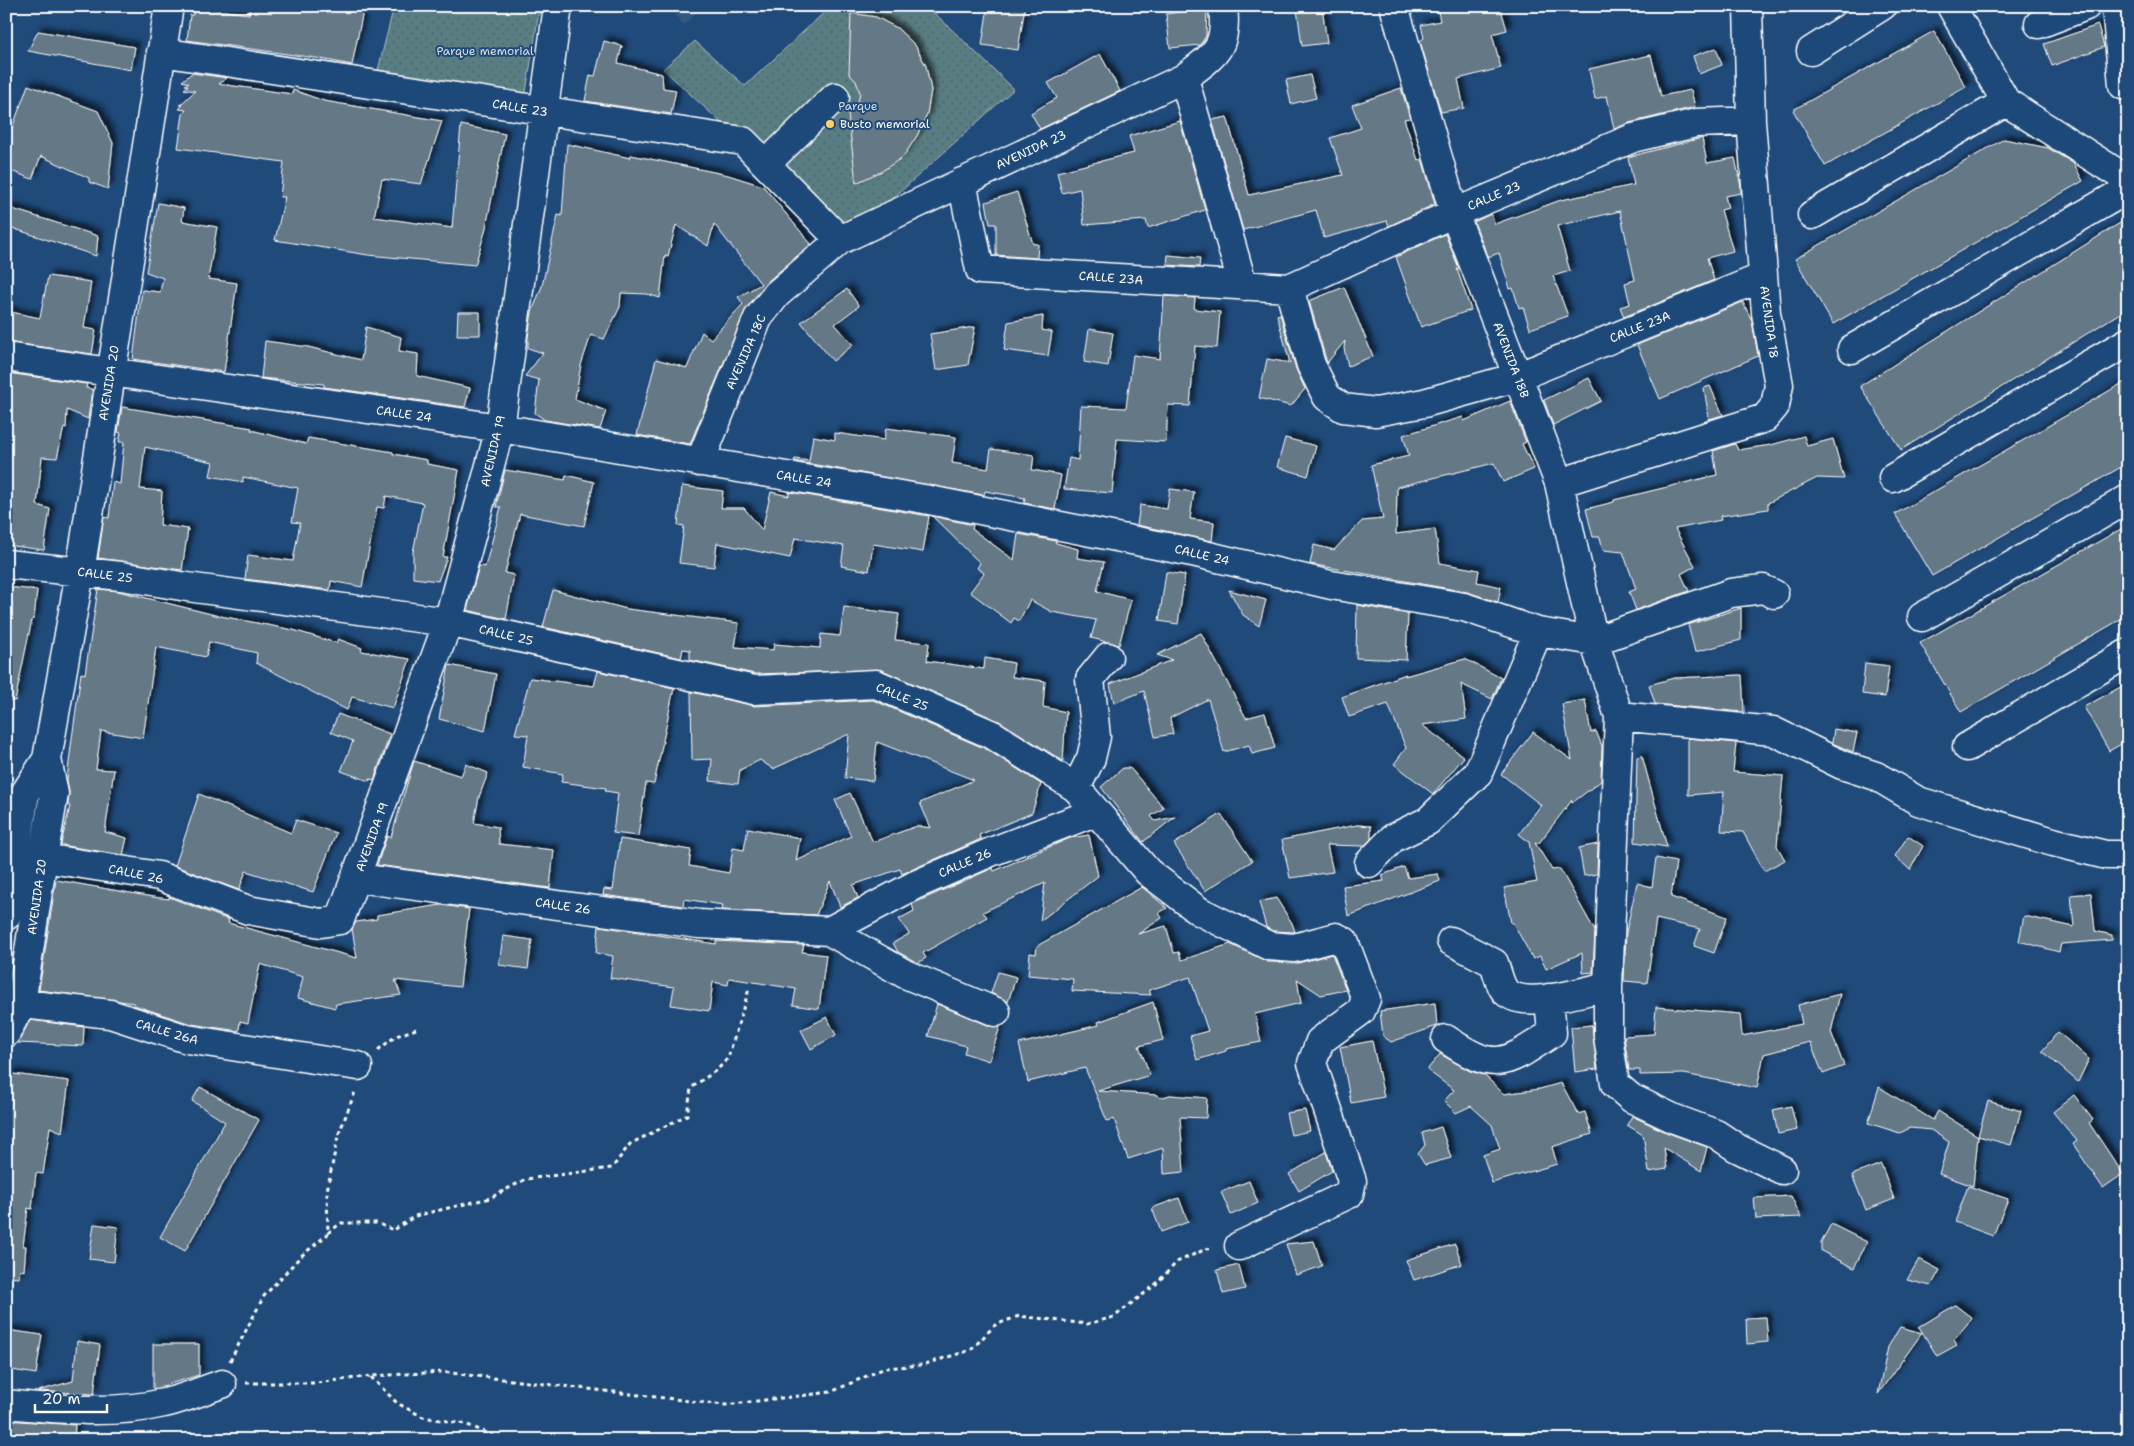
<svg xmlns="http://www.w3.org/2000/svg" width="2134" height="1446" font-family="'Shantell Sans',sans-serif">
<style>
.built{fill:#34587e}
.park{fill:url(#park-dots);stroke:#acbec0}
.building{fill:#657886;stroke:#fff;filter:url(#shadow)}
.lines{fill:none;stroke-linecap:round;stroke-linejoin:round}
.minor-casing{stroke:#fff;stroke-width:31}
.path{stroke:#fff;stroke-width:3;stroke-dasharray:4 4;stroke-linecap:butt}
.minor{stroke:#1f4a7a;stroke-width:28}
.poi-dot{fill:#ffd166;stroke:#1f4a7a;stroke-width:2}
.labels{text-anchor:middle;stroke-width:4;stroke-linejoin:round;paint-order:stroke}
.park-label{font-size:12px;fill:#d6dee0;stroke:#1f4a7a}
.street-label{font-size:12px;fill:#fff;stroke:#1f4a7a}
.poi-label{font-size:12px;fill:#fff;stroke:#1f4a7a;text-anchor:start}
</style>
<defs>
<pattern id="park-dots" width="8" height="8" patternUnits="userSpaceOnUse" patternTransform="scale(1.25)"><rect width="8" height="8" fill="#597d82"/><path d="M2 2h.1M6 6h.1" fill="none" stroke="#526467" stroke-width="1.8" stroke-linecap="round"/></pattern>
<filter id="shadow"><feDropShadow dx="4.5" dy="-4.5" stdDeviation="2.5" flood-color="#0009"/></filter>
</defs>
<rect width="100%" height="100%" fill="#1f4a7a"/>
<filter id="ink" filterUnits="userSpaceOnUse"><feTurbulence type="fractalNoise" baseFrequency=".02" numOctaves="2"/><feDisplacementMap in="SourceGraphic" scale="10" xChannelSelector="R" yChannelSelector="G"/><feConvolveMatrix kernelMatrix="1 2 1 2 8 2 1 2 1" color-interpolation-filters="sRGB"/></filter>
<g filter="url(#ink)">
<!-- built -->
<path class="built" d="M666,6H703L684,25Z"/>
<!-- park -->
<path class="park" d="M394,6H540L524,104L376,78Z
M831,6H927L1014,89L838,248L742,142L663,69L695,41L745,86Z"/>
<!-- building -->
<path class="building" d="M250,6H287L326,11L327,6H364L352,65L316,58L187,40L190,15H193L194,7L249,14Z
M988,6H1025L1018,50L982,45Z
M1186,6H1207L1206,36L1200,45L1170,48L1166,14L1186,11Z
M1322,6L1327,43L1302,46L1297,9Z
M1437,6H1500L1507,30L1492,34L1501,68L1458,79L1464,108L1441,112L1420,41L1424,38L1421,25L1440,21Z
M851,13L876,17L897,28L915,45L926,66L931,90L927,114L917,136L903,157L882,171L856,183L848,114L857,105L860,93L856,81L849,74Z
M2098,25L2104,47L2052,66L2044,44Z
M38,31L135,47L131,70L28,51Z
M1934,31L1966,87L1825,166L1793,110Z
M604,41L622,46L618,63L662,74L663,88L676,90L671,114L585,101L590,75L595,76Z
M1716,48L1722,65L1699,74L1693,56Z
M1100,54L1120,91L1040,129L1031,113L1057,98L1048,83Z
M1651,55L1661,96L1691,90L1695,107L1629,123L1614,129L1607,96L1595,99L1589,69Z
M192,73L227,78L219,84L292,94L293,90L324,101L442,121L421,184L382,179L374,217L452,228L461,125L505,134L485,232L475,265L368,255L275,240L285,197H280L284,162L178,148L183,114L186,110L179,109L183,105H180L195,91L184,89L188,86L185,85L189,83L182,81Z
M1310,75L1316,98L1291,104L1286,80Z
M28,85L98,111L113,143L108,189L89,182V178L41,156L32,179L6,169V145Z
M1401,88L1410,118L1404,119L1418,160L1421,159L1423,162L1435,204L1389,226L1387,221L1324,238L1316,210L1243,230L1212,120L1227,117L1249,195L1343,175L1330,138L1361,128L1352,105Z
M1180,121L1205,210L1148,228L1146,220L1084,225L1080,189L1062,193L1057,172L1134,153L1129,136Z
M1702,138L1707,163L1735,158L1741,187V193L1725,196L1728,208L1721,210L1733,251L1707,258L1714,280L1624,317L1620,307L1630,304L1625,283L1635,280L1620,211L1557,226L1570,271L1553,276L1568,316L1530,329L1523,307L1519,308L1513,288L1510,289L1499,253L1488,257L1474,222L1491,214L1495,224L1561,200L1634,185L1628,157Z
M2004,139L2048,148L2073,163L2083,181L1833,324L1795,259Z
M567,144L630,158L631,155L728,175L763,186L811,244L767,282L746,309L690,444L637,435L656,359L687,368L702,332L711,339L743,304L738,297L761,284L714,224L708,246L676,225L668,256L665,255L660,298L647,294L621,293L620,307L604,339L591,335L581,365L575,399L606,411L600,429L545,420L535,413L539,380L525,376L543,353L528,348V337L532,312L542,286L558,215L562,216Z
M1017,192L1033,244H1038L1037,258L996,255V224H990L986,202Z
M158,203L184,208L182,221L217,227L208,279L237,283L224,372L133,359L142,290L160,292L163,278L146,272Z
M6,207L98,236L96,256L6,226Z
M2128,218V308L1901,450L1860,386Z
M1445,234L1459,268L1457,269L1471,310L1421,327L1396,257Z
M1168,255L1200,258L1199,267L1167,265Z
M48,276L91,282L84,328L96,330L92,354L6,342V311L40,318Z
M1344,287L1373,356L1348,366L1344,348L1345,341L1327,363L1309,301Z
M847,289L859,306L835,324L853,345L833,361L801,322Z
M1164,296L1195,298L1194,309L1220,312L1217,348L1195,346L1190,406L1168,405L1166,442L1117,439L1112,493L1064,489L1069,458L1078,460L1081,406L1126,408L1133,355L1160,359Z
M1743,302L1752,321L1758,356L1660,399L1637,345Z
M458,312H480V335H457Z
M1280,314L1296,369L1305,389L1291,406L1259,398L1267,359L1290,363L1277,315Z
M1043,316L1042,330L1052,332L1048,356L1004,350L1008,322Z
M366,327L401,337L399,351L418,354L417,376L470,388L465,407L324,387V384L261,378L265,341L308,347L361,360Z
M975,327L968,365L936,370L930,334Z
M1089,329L1113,333L1108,366L1084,362Z
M6,373L87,384L86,388L92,389L88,419L67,410L66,428L64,427L57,458L42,457L37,505L50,509L44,550L6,545Z
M1589,378L1601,401L1553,425L1544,400Z
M2128,380V463L1932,576L1895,514Z
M1710,386L1723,415L1709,419L1704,388Z
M1510,401L1526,442L1522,444L1534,469L1503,482L1494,463L1397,487L1396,534L1435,529L1440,563L1479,570L1477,582L1501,587L1498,602L1467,592L1310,564L1314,545L1334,550L1362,521L1383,519L1371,465L1409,456L1403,435L1463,417L1464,421Z
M122,407L252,428L251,430L306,444L308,438L393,452V454L427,460V464L459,470L443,557H447L438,581L413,578V552L423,503L386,496L384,508L377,507L362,587L331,581L330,590L245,579L248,555L293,561L300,523L292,522L298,488L243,477V482L210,476L213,462L145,447L140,489L162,491L160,525L188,529L182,570L98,558L104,517L109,518L113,482L120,484L124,442H119L121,433L118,432Z
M886,428L956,437L952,463L988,469L991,449L1034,455L1032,470L1061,475L1055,509L1024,503L1025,498L985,491L984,495L794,461L795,459L809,461L813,436L835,440V433L884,440Z
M1804,436L1807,446L1833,439L1844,479L1817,478L1768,503V509L1720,516L1721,520L1675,529L1695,566L1681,574L1689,591L1636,610L1629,592L1636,589L1623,552L1603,550L1600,537H1593L1586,509L1614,502V500L1717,475L1713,451L1735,444L1738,450L1771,445Z
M1285,438L1316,446L1308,476L1277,467Z
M505,470L565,480L566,475L594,482L584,526L520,514L505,573L514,575L506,619L467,610L479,566L485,567L501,507H496Z
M682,486L723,491L721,508H744L762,530L771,492L789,496V492L929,516L923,552L873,544L869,571L841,566L844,546L795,538L790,558L717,543L714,567L679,563L684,526L678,525Z
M1170,489L1194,492L1190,519L1214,522L1212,541L1137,525L1140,505L1167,509Z
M932,516L973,525L972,529L1014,560L1018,534L1056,541V543L1078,549L1077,558L1104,562L1097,591L1131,600L1119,645L1091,638L1096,620L1052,612L1030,600L1019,621L1014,618L1011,623L970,592L984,573L977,568L980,563Z
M2128,525V615L1961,712L1920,643Z
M1166,572L1185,575L1178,624L1159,621Z
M6,587L37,590L34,619H32L15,701L6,700Z
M98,589L118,591L215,615L293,630L336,643L338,639L362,648L361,651L410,659L393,708L352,697L347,710L256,663L257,653L209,642L206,657L156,647L143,738L101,731L96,769L114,770L105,832L127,838L123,855L66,846L61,844L70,806L68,805L69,791L67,780L71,746L81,673L85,674Z
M553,590L627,609L739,623L735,647L773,650L774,644L820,648L821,634L840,636L844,607L899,614L895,640L929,643L927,661L984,669L985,658L1014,663L1012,677L1045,681L1043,707L1066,712L1063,761L999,721L882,670L755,674L690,660V650L683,649L681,658L543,627Z
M1229,590L1266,600L1259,626L1243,615Z
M1357,605L1408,614L1406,660L1356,658Z
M1741,608V640L1695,652L1688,625Z
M1201,633L1246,718L1265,713L1275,748L1252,754L1249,745L1224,752L1208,699L1170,718L1173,734L1155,737L1144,691L1114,703L1110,684L1172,660L1157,655Z
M1465,659L1501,678L1492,699L1461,684L1466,719L1422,725L1464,757L1433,794L1394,764L1406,748L1388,704L1349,717L1342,697L1406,674L1405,676Z
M1865,663L1889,666L1885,697L1862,694Z
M449,665L496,674L485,731L439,719Z
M598,671L674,688L654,784L646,783L638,836L613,833L618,793L605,791L606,788L561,782L563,774L523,767L528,735L515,734L530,678L594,686Z
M1742,675L1744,712L1655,704L1649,685L1674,678Z
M2128,683V740L2109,751L2084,707Z
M691,692L755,706L873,700L986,749L1041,784L1032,813L979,835L981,839L902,874L900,869L853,885L858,898L840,907L830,881L816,915L722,910L723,905L684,899L683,906L603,895L604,889L613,890L620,839L691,850L689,866L729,873L733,848L744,850L748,828L800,838L796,861L851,836L835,800L850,793L873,842L917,826L931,828L920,803L974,780L877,742L873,781L845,778L849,734L773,769L760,760L740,770L738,784L710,781L712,759L692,760Z
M1585,700L1591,733L1596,731L1602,746L1601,781L1572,803V800L1539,843H1535L1552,870L1560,869L1595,931L1593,972L1583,973L1582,953L1546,969L1540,956L1533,959L1513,923H1511L1504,888L1537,882L1529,842L1519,834L1541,805L1501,774L1533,732L1572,760L1562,704Z
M338,714L390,734L374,780L370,779L369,781L341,771L353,741L331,732Z
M1834,729L1857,733L1853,752L1832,743Z
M1688,738L1736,743L1733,772L1783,776L1777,846L1785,860L1764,871L1743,832L1721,831L1724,792L1688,795Z
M1642,756L1667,847L1635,842L1637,757Z
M414,761L461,776L466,764L488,773L479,797L474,823L498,827L499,844L554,850L550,888L377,865L387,836L391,837Z
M1123,768H1130L1164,808L1151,816L1155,821L1175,817L1143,842L1101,787Z
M199,794L291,833L296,820L336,833L313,892L246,871L239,890L175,866Z
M1221,814L1252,861L1205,891L1174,844Z
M1357,825L1371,826V839L1364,846L1327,845L1333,872L1290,878L1282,840Z
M1089,835L1098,876L1040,921L1045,883L983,912L987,917L923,953L926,958L918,963L898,952L893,943L909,934L899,919L914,911L912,904L993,868L994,871L1070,838Z
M1908,836L1923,846L1910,870L1895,856Z
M1598,844L1597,874L1584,876L1579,848Z
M1656,858L1676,862L1671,897L1727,917L1714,953L1694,946L1700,929L1656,919L1647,983L1624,981L1626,932L1637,883L1652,887Z
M1404,867L1408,878L1438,874L1440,881L1348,916L1343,886L1384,881L1382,875Z
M56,880L153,897L169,899V897L229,920L228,923L357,958L352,929L356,922L377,919V915L441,905L469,909L460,987L395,980L401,995L336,1004L335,1008L298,998L303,977L260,964L248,1023L240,1021L239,1031L191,1024L134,1005V1003L39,990Z
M1142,887L1167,908L1159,913L1162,918L1138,934L1166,926L1174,953L1179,952L1182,960L1230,944L1268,962L1298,963L1332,954L1346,990L1321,995L1297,979L1301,1003L1255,1014L1261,1042L1226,1049V1051L1197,1060L1190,1036L1208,1031L1190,977L1149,990L1151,995L1072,991L1073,979L1028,975L1030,953L1036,954L1037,946Z
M2091,893L2095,931L2112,935V940L2061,944L2059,952L2019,941L2024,916L2074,927L2071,895Z
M1276,898L1292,923L1295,932L1273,931L1266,927L1259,902Z
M599,926L716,944V941L804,945L802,952L826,955L819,1009L793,1005L796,989L729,978L728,985L713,982L709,1011L671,1005L674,987L610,978L613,956L596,953Z
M503,936L532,940L528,969L499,965Z
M998,972L1016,977L1008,1002L991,993Z
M1840,994L1831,1032L1844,1066L1823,1074L1810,1042L1764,1054L1757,1088L1684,1074L1640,1075V1070H1629L1624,1036L1654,1034L1656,1007L1740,1014L1742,1036L1802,1024L1798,1005Z
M1153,1002L1163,1040L1139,1046L1150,1075L1098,1091L1158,1095L1160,1098L1170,1095L1207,1098L1206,1118L1180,1117L1184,1172L1164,1174L1163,1148L1128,1159L1114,1119L1107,1121L1085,1068L1028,1082L1019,1044L1099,1025L1098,1022Z
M1435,1003L1437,1026L1391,1042L1383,1036L1380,1011Z
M937,1004L990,1026L1000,1027L989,1061L964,1053L966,1046L928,1036Z
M827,1017L836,1035L811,1049L801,1030Z
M30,1020L84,1027L83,1046L18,1043Z
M1592,1025L1597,1069L1575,1072L1571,1027Z
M2058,1032L2089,1059L2078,1082L2042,1051Z
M1372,1041L1384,1097L1351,1103L1340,1047Z
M1440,1054L1470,1071L1484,1075L1504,1094L1540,1089L1561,1083L1578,1114L1585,1112L1592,1134L1552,1147L1557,1164L1492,1183L1483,1155L1500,1149L1492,1125L1471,1106L1456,1113L1444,1101L1454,1090L1427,1070Z
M13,1074L69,1081L62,1132L50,1127L43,1174L36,1173L32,1209L28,1208L23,1246H26L24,1271L20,1269L19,1278L6,1277V1075Z
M200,1087L259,1120L185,1251L160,1237L225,1122L192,1101Z
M1879,1087L1933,1120L1938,1111L1978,1136L1973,1186L1939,1174L1949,1142L1931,1130L1910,1128L1900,1133L1868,1123Z
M2074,1095L2093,1120L2089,1123L2123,1174L2103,1188L2073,1144L2077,1141L2053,1112Z
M1988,1101L2021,1111L2011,1145L1978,1136Z
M1791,1106L1797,1130L1778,1134L1773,1110Z
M1305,1110L1310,1131L1291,1135L1286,1113Z
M1632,1116L1668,1133L1707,1147L1701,1171L1664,1148L1667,1169L1649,1172L1643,1135L1627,1125Z
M1441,1127L1451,1158L1425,1165L1418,1154L1425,1145L1422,1133Z
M1326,1152L1332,1171L1299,1191L1289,1174Z
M1881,1164L1894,1199L1866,1210L1852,1175Z
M1249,1181L1258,1203L1231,1215L1221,1192Z
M1968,1186L2008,1199L1993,1236L1955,1222Z
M1791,1196L1801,1217L1756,1219L1754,1198Z
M1179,1198L1188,1222L1161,1232L1152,1208Z
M94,1224L118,1227L114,1262L89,1259Z
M1831,1224L1867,1242L1854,1268L1821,1251V1243Z
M1314,1241L1322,1266L1296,1275L1286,1244Z
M1455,1244L1462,1264L1414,1280L1406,1260Z
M1919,1259L1940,1270L1931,1286L1907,1280Z
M1239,1265L1245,1289L1223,1294L1217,1270Z
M1955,1305L1972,1318L1954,1340L1957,1345L1937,1356L1919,1327Z
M1766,1317L1768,1342L1747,1344L1746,1318Z
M1900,1327L1922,1333L1878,1394L1888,1347Z
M6,1330L42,1335L36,1374L6,1369Z
M77,1341L100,1345L94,1394L38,1391L73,1381Z
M153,1344H199V1375L153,1389Z
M6,1420L75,1425L74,1440H6Z"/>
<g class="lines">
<!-- minor casing -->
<g class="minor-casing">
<path id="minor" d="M1394,6L1454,213L1559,483L1594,641L1619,716L1608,986V1036L1615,1084L1631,1098L1675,1119L1716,1134L1737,1148L1782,1170
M1951,6L2006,102L2128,180
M2116,6L2123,85
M2039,24L2086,6
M1811,51L1882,6
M161,52L743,141L840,240
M1184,78L1243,286
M767,163L835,97
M962,182L980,270L1289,288L1454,213L1633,138L1696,123L1751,121
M1812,215L2006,102
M1289,288L1311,365L1327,397L1343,408L1376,412L1424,403L1517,377L1763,277
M1852,349L2128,189
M6,357L500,428L924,499L1192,552L1331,585L1464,607L1538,632L1594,641L1731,593L1763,589L1774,594
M700,462L758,318L777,294L840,240L1184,78C1215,54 1228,49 1223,6
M1893,478L2128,342
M1559,483L1765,418L1775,406L1779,385L1766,313L1751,121L1748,6
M6,564L121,576L187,587L448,622L754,690L876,684L993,735L1076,788L1148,872L1199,911L1269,946L1294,948L1336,937L1344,941L1366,999L1361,1011L1320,1041L1312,1063L1352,1181L1349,1194L1239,1246
M1922,617L2128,499
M1619,716L1773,731L1842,765L1876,776L1918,801L2053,842L2106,855H2128
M1967,747L2128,653
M1076,788L1091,758L1096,737L1090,679L1108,657
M43,858L159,876L248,910L321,923L340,920L448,622L500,428L558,6
M1369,863L1393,838L1428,821L1478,773L1538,632
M357,878L699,924L829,931L915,885L991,852L1095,812
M6,916L25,793L47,759
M829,931L905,974L996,1012
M1451,941L1494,963C1497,971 1500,986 1506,992C1526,1010 1583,991 1608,986
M6,1002L110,1014L187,1039L358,1066
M6,1033L21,1004L43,858L54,794L47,759L80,572L169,6
M1446,1039C1496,1073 1504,1065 1552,1033L1549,998
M6,1404C57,1409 113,1415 164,1403C183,1399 203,1390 222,1384"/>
</g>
<!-- path -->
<path class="path" d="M378,1050L396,1036L419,1028
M328,1233L341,1223H376L394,1230L415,1216L490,1198L526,1179L612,1168L630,1144L687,1115L691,1088L718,1069L728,1058L749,989
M230,1361L264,1296L300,1257L328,1234L327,1191L338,1136L355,1092
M371,1377L397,1403L423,1417L465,1424L492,1435L512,1440
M246,1383H317L371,1376L442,1372L725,1405L831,1392L885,1368L922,1365L971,1350L995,1325L1019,1316L1087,1324L1114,1317L1155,1285L1177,1262L1206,1249L1214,1248"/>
<!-- minor -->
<use href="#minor" class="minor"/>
</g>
</g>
<!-- markers -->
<circle class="poi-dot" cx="830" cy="124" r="5"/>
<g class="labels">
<!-- park labels -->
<g class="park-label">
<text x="485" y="55">Parque memorial</text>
<text x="858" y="110">Parque</text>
</g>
<!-- street labels -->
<g class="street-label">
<text transform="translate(520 108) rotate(9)" y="4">CALLE 23</text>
<text transform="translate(1031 150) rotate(-25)" y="4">AVENIDA 23</text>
<text transform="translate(1494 196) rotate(-23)" y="4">CALLE 23</text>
<text transform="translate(1111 278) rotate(4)" y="4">CALLE 23A</text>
<text transform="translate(1769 322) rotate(82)" y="4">AVENIDA 18</text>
<text transform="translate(1640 327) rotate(-22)" y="4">CALLE 23A</text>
<text transform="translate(746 352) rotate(-66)" y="4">AVENIDA 18C</text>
<text transform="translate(1511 360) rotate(69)" y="4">AVENIDA 18B</text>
<text transform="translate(109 383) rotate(-81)" y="4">AVENIDA 20</text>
<text transform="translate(404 414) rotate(8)" y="4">CALLE 24</text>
<text transform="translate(493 451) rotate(-77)" y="4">AVENIDA 19</text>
<text transform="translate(804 479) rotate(9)" y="4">CALLE 24</text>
<text transform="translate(1202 555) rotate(13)" y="4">CALLE 24</text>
<text transform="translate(105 575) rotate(7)" y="4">CALLE 25</text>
<text transform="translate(506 635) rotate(13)" y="4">CALLE 25</text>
<text transform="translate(902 697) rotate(22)" y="4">CALLE 25</text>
<text transform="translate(372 837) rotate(-70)" y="4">AVENIDA 19</text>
<text transform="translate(965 863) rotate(-23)" y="4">CALLE 26</text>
<text transform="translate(136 874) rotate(11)" y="4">CALLE 26</text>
<text transform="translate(37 897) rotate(-82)" y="4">AVENIDA 20</text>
<text transform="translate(563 906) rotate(8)" y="4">CALLE 26</text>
<text transform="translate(167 1032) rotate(16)" y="4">CALLE 26A</text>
</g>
<!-- poi labels -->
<g class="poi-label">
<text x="840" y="128">Busto memorial</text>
</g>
</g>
<!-- margin -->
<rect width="2134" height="1446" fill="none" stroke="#1f4a7a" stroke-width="25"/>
<rect x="12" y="12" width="2109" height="1421" fill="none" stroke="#fff" stroke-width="2" filter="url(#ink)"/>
<!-- scale -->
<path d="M35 1404v8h72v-8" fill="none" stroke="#ffffff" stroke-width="2.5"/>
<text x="42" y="1404" font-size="15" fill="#ffffff" stroke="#1f4a7a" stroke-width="4" paint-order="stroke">20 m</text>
</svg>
